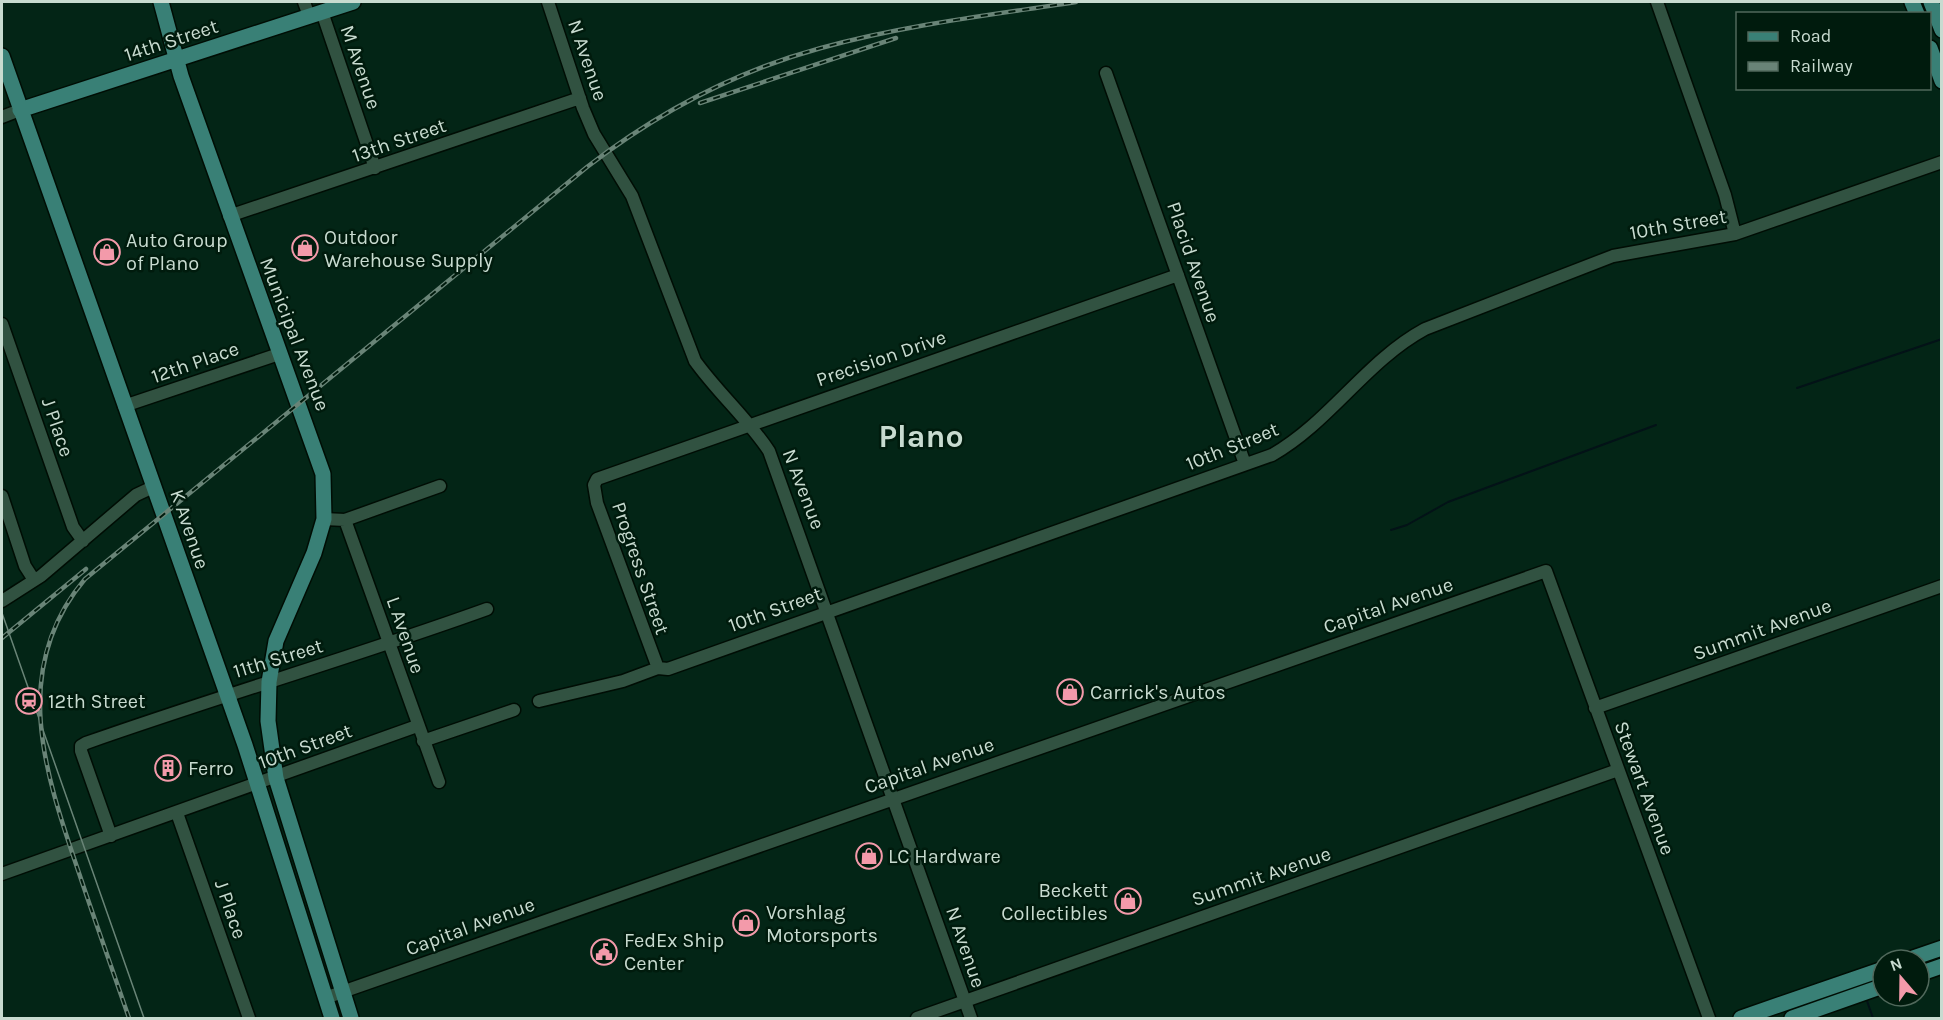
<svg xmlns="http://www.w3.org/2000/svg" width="1943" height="1020" font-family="Karla,sans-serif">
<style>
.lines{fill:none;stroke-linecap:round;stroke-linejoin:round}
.stream{stroke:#031217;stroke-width:2}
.minor-casing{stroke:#000d04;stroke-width:15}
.major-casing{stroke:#000d04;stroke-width:18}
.minor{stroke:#315241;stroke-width:12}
.major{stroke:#398076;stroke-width:15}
.tram{stroke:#698477;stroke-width:1.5}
.rail-casing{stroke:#698477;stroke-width:4.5}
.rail{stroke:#001b0d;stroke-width:2;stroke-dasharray:7;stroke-linecap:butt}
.labels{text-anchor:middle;stroke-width:5;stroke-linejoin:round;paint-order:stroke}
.street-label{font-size:20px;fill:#c8dbd0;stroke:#001b0d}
.poi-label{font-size:20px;fill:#c8dbd0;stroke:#001b0d;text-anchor:start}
.town-label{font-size:32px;font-weight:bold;fill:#c8dbd0;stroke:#001b0d}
</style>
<rect width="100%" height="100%" fill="#032516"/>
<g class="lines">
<!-- stream -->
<path class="stream" d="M1797,388L1942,339
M1391,530L1407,525L1448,502L1656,425
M1867,1001L1873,1018"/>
<!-- minor casing -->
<g class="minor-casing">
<path id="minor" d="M304,2L309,16
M548,2L583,108L594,134L632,196L695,361C718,393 747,418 769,451L971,1018
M1657,2L1725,195L1735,234
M322,12L375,168
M1106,73L1245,464
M2,117L20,110
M229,216L580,98
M2,324L73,527L83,541
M124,406L279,354
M2,496L25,566L34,580
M324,519L345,520L439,782
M345,520L440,486
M2,601L41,576L136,495L153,487
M658,668L597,503L594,485L597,479L1178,275
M539,701L623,681L658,668L668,669L1272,455C1330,422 1366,361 1425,329L1613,256L1735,234L1942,162
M1595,708L1942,586
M423,741L514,710
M177,813L249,1018
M111,836L81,751V746L86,743C219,696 354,657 487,609
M2,874L417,726
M325,998L1546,571L1709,1018
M917,1018L1618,770"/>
</g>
<!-- major casing -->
<g class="major-casing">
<path id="major" d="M161,2L181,76L323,474L324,519L314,553L276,641L269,682L268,721L276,778L351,1018
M1912,2L1917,14
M1931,2L1942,30
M1930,48L1942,81
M2,56L245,745L332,1018
M20,110L353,2
M1907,960L1942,948
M1919,974L1942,966
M1741,1018L1883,969
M1792,1018L1883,986"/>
</g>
<!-- minor -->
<use href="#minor" class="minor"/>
<!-- major -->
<use href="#major" class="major"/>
<!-- tram -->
<path class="tram" d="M2,613L144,1018"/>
<!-- rail casing -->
<g class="rail-casing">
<path id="rail" d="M700,103L896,38
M2,638L86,569
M129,1018C113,971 96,924 80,876C46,776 8,670 85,579L587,167C657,113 736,71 821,48C904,25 991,15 1076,2"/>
</g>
<!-- rail -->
<use href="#rail" class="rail"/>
</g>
<!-- icons -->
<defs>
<g id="shop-ring" transform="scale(1.35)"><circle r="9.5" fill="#001b0d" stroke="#f39aaa" stroke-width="1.5"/><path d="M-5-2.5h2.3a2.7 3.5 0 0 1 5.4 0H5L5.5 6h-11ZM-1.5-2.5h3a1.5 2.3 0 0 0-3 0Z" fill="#f39aaa"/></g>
<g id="station-ring" transform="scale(1.35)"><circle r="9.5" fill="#001b0d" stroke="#f39aaa" stroke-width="1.5"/><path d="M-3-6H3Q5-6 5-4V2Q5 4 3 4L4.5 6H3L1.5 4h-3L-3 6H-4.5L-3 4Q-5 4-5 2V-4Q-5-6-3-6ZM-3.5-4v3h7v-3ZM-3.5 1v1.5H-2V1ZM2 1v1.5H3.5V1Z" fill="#f39aaa"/></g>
<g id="building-ring" transform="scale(1.35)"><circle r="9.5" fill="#001b0d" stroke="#f39aaa" stroke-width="1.5"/><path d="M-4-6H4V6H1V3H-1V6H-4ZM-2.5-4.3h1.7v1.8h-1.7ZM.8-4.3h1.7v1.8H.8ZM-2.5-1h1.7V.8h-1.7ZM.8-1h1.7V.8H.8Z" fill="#f39aaa"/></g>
<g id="civic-ring" transform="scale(1.35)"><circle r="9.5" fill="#001b0d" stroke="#f39aaa" stroke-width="1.5"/><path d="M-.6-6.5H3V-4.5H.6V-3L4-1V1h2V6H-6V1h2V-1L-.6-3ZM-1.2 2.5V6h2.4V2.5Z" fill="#f39aaa"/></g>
</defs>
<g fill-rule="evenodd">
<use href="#shop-ring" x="305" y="248"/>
<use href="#shop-ring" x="107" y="252"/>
<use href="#shop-ring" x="1070" y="692"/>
<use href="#station-ring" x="29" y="701"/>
<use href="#building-ring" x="168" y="768"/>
<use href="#shop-ring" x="869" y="856"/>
<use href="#shop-ring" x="1128" y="901"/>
<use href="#shop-ring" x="746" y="923"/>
<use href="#civic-ring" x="604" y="952"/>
</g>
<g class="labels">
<!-- street labels -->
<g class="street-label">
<text transform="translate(171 40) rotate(-18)" y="7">14th Street</text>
<text transform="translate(588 60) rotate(71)" y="7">N Avenue</text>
<text transform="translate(361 67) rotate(71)" y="7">M Avenue</text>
<text transform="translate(399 140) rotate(-19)" y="7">13th Street</text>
<text transform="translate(1678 224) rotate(-10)" y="7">10th Street</text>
<text transform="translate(1194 262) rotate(71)" y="7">Placid Avenue</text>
<text transform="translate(295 334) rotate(69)" y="7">Municipal Avenue</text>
<text transform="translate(881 358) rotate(-19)" y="7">Precision Drive</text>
<text transform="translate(195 362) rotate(-19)" y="7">12th Place</text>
<text transform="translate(58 427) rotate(71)" y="7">J Place</text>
<text transform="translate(1232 446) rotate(-22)" y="7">10th Street</text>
<text transform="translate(804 489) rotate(69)" y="7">N Avenue</text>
<text transform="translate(190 529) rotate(71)" y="7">K Avenue</text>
<text transform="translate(641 568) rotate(71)" y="7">Progress Street</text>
<text transform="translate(1388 605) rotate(-19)" y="7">Capital Avenue</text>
<text transform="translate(775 609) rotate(-20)" y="7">10th Street</text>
<text transform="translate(1762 629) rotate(-20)" y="7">Summit Avenue</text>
<text transform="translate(406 635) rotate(71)" y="7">L Avenue</text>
<text transform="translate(278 658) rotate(-17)" y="7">11th Street</text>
<text transform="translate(305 746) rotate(-20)" y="7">10th Street</text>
<text transform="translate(929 765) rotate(-19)" y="7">Capital Avenue</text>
<text transform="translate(1645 788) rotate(70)" y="7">Stewart Avenue</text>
<text transform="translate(1261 876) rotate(-19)" y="7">Summit Avenue</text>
<text transform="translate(231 909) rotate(71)" y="7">J Place</text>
<text transform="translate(470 926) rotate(-20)" y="7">Capital Avenue</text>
<text transform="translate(966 947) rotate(71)" y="7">N Avenue</text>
</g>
<!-- poi labels -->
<g class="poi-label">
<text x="324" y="244">Outdoor<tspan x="324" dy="23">Warehouse Supply</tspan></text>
<text x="126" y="247">Auto Group<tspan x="126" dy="23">of Plano</tspan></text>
<text x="1090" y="699">Carrick's Autos</text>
<text x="48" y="708">12th Street</text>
<text x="188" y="775">Ferro</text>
<text x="888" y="863">LC Hardware</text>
<text x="1108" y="897" text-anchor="end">Beckett<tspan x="1108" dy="23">Collectibles</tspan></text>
<text x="766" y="919">Vorshlag<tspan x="766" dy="23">Motorsports</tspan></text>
<text x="624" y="947">FedEx Ship<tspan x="624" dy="23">Center</tspan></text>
</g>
<!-- town labels -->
<g class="town-label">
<text x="921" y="447">Plano</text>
</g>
</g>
<!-- border -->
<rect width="1943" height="1020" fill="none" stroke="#c8dbd0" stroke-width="6"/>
<!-- legend -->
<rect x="1736" y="12" width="195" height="78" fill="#001b0d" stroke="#50685b" stroke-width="1.5"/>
<rect x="1748" y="32" width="30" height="9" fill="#398076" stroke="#50685b" stroke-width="1.5"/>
<text x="1790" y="42" font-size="18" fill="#c8dbd0">Road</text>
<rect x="1748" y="62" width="30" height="9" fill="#698477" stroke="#50685b" stroke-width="1.5"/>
<text x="1790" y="72" font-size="18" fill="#c8dbd0">Railway</text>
<!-- north arrow -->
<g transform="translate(1901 978) rotate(340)"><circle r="28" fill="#001b0d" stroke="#50685b" stroke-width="1.5"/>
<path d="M0-4.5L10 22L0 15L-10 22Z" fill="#f39aaa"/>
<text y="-9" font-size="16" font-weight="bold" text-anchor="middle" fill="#c8dbd0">N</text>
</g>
</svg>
